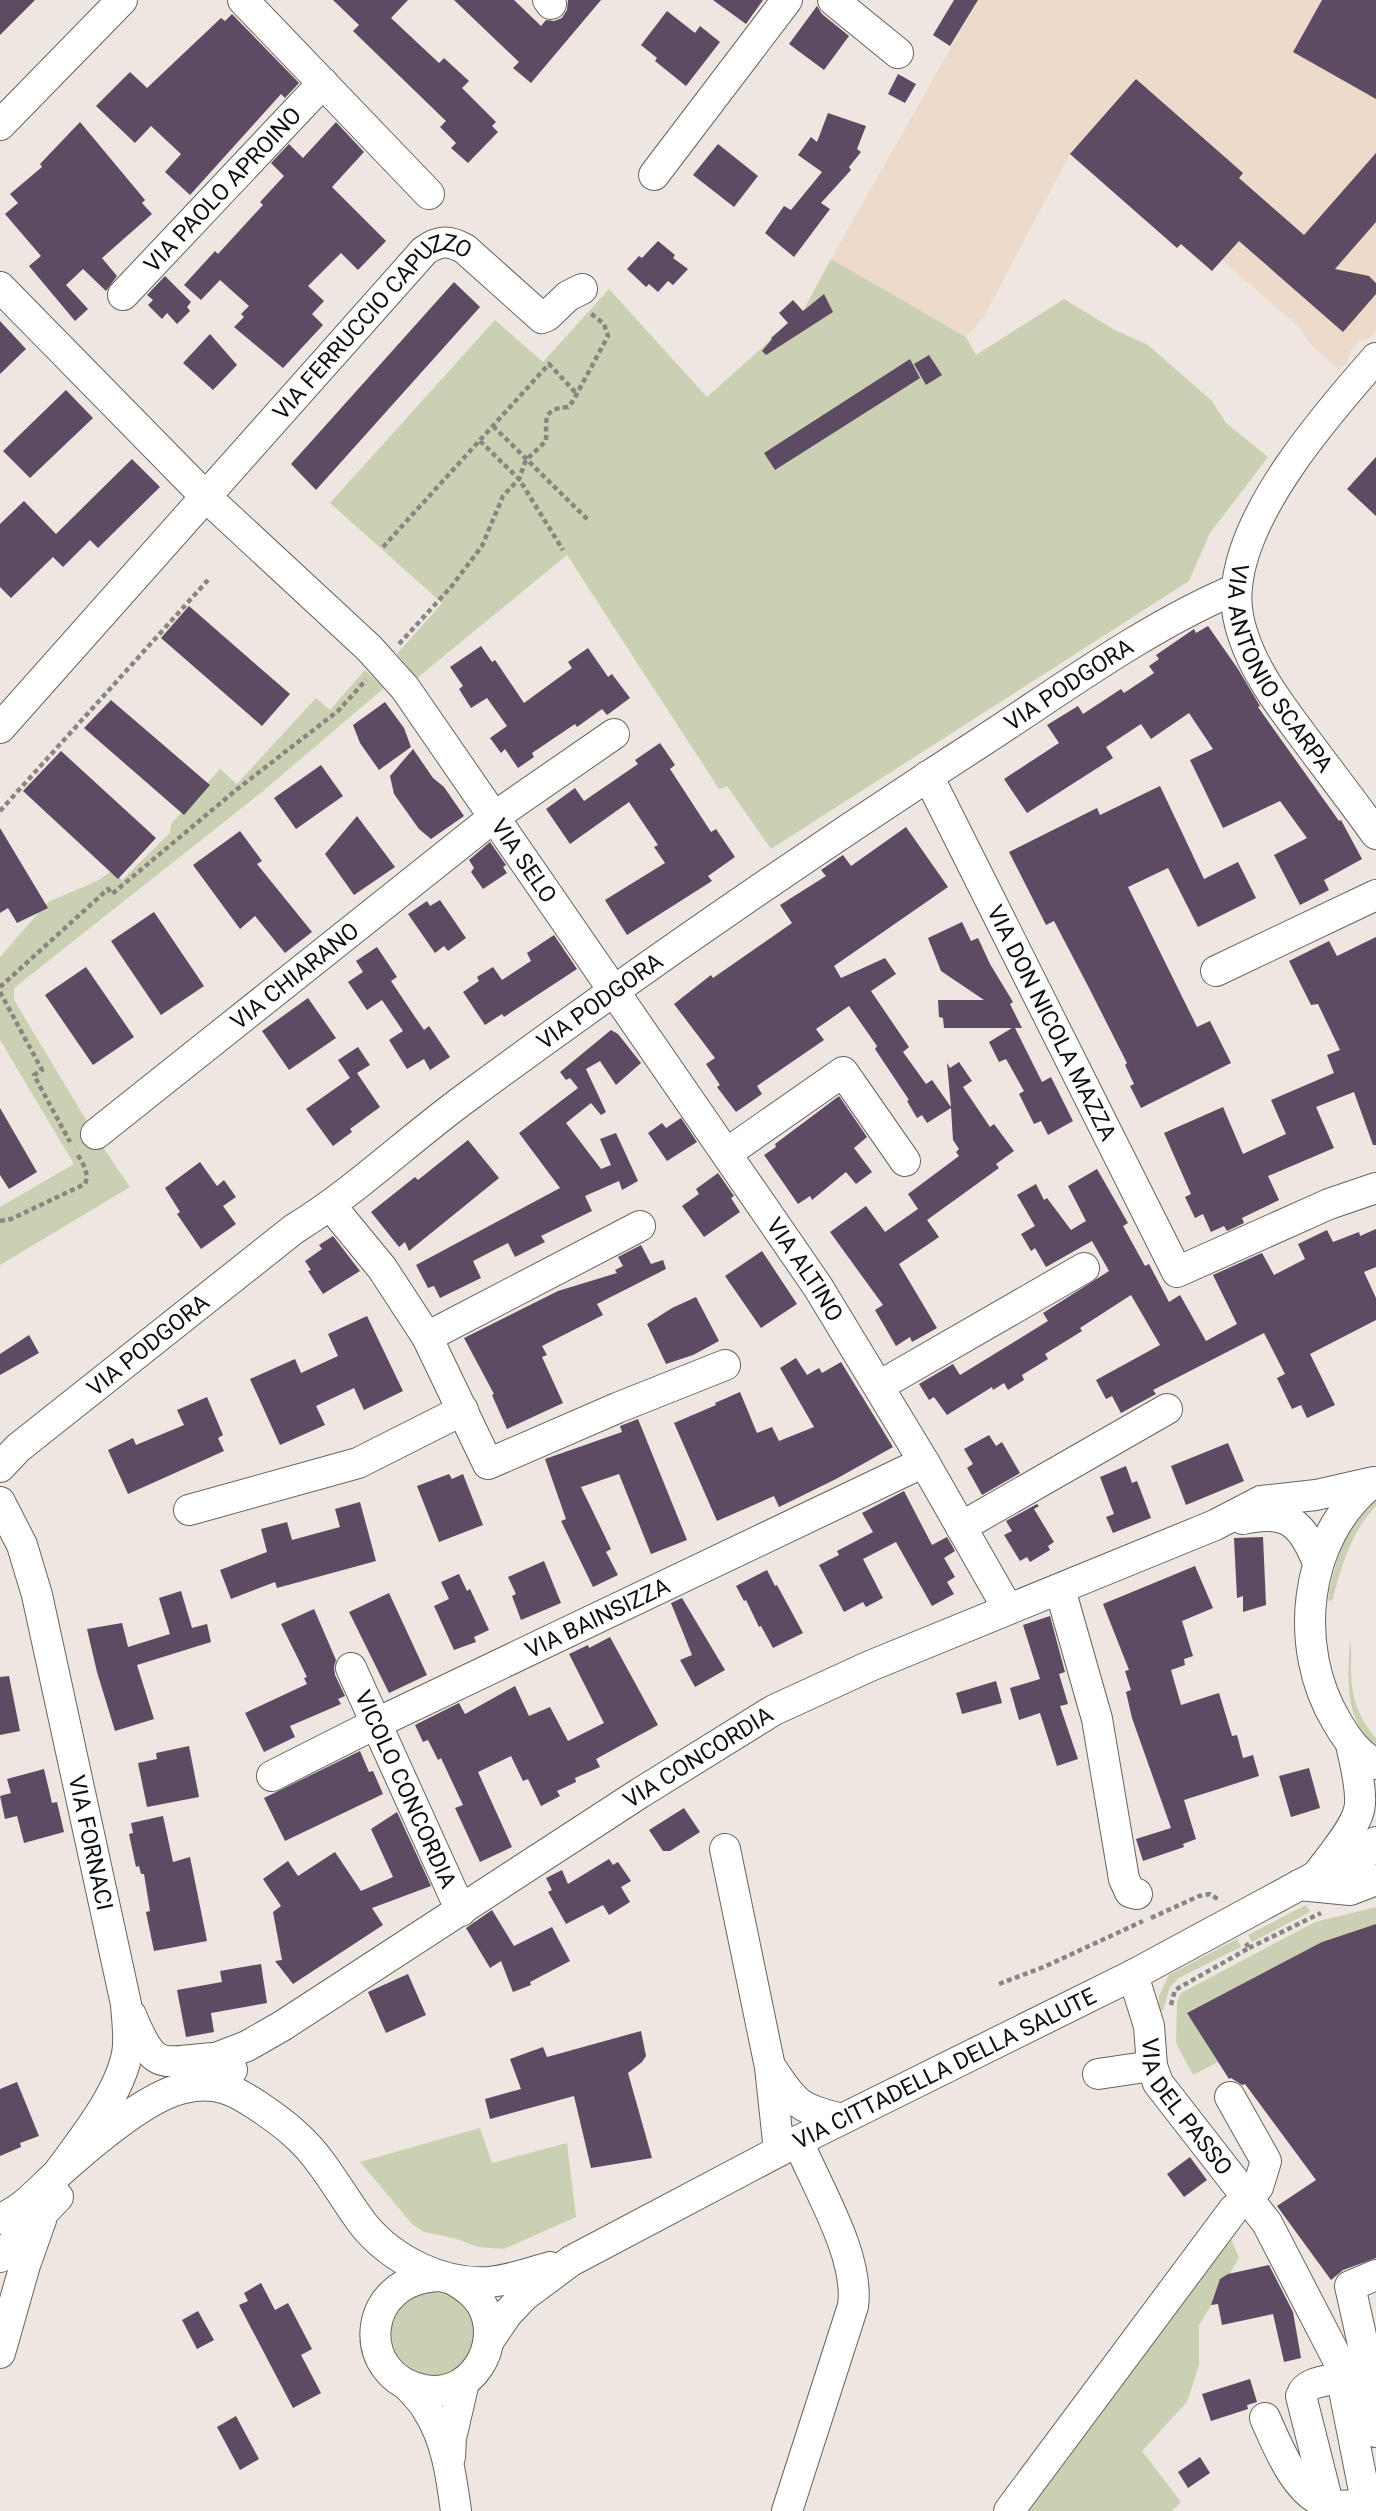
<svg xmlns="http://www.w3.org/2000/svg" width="1376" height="2511" font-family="Roboto,sans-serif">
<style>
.education{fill:#eddaca}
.green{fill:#ccd0b3}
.building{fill:#5c4b63}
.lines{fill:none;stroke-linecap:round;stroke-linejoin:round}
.minor-casing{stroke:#69635d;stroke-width:32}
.path{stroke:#8a8580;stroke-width:4.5;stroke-dasharray:5 3.5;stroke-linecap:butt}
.minor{stroke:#fff;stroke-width:30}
.labels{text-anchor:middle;stroke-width:7;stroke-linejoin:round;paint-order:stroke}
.street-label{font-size:23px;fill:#12100e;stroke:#fff}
</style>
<rect width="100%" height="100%" fill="#eee6e0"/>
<!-- education -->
<path class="education" d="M978,0H1322L1293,52L1376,99V330L1368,339L1359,340L1350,352L1347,363L1339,370L1309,343L1300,328L1222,260L1212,271L1070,154L982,320L966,337L831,259Z"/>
<!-- green -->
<path class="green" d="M831,259L966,337L976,355L1064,299L1115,330L1148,345L1212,401L1226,423L1268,457L1210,533L1189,581L771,849L727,786L719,789L567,555L417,678L397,654L442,603L330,503L495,320L543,362L609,289L707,397L803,311Z
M365,670L384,688L262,792L14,988V1000L100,1143L130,1187L0,1265V1207L74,1164L0,1040V957L48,902L97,881L112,871L122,880L170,833L171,824L220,769L237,784L316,698L330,710Z
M1376,1498V1506C1351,1531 1341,1568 1332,1601L1328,1600C1332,1573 1341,1541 1356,1519C1361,1511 1370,1504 1376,1498Z
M1350,1640C1352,1647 1351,1658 1351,1667C1351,1696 1357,1716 1376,1738V1746C1343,1719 1348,1678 1350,1640Z
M1306,1905L1310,1912L1252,1942L1248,1935Z
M1376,1907V1924L1322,1942L1188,2013L1218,2062L1193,2075L1176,2043L1177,2001L1181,1993L1315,1922Z
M1237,1939L1241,1947L1179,1978L1170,1987L1163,2011L1159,2012V1996L1169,1975Z
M480,2128L492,2163L567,2143L576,2217L504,2249L478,2247L457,2239L424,2232L413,2225L360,2162Z
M1229,2234L1239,2258L1199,2325V2365L1187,2402L1142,2451L1181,2502L1172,2511H1026Z
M391 2333a42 42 0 1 1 84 0a42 42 0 1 1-84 0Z"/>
<!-- building -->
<path class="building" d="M0,0H35L0,35Z
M333,0H408L391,18L439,63L444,58L469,81L462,88L496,122L492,126L498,132L468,163L451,148L456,143L440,127L446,121L353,31L359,25Z
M454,0H514L541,26L546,20L554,21L562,18L567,10L568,0H601L531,83L513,68L519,62Z
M713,0H763L746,24Z
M954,0H978L950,46L933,35Z
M1322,0H1376V99L1293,52Z
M817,6L822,14L849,36L824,70L789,44Z
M667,11L695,33L700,26L720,42L686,86L655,61L657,58L641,45Z
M232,14L299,83L285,98L281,94L190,195L165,172L181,154L151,126L135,143L96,106L130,72L147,88L221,18L225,21Z
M898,74L916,84L905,103L888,94Z
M1136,79L1243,173L1239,178L1304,235L1376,153V222L1335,269L1369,276L1376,283V294L1343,332L1239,241L1212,271L1181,244L1177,248L1070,154Z
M828,113L866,126L857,149L861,152L849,167L851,170L821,203L830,209L794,257L765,233L784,206L791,210L822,172L798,155L811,137L817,142Z
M80,122L145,200L142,203L152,214L102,258L117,276L106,291L83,269L66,285L88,309L75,321L29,266L41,256L5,214L18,203L10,194L42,167L40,164Z
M336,122L364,152L332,187L386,241L358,270L341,253L308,286L324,301L312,314L323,325L283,368L234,327L244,317L241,314L249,306L220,280L201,300L184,285L215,251L218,254L263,205L260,202L284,176L271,163L289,144L303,158Z
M718,144L758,176L734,207L693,175Z
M658,241L675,255L673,258L688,269L673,285L668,281L658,292L649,284L646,287L627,269L639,256L642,258Z
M165,276L191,302L187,307L190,311L177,324L167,313L162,319L148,305L153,300L147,295Z
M454,282L480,307L316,490L291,464Z
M824,294L833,312L766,355L762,351L772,339L771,338L788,323L779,313L793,300L803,311Z
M0,321L26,349L0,374Z
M210,334L237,365L213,390L183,363Z
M929,355L942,375L926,385L914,364Z
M910,359L920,378L775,470L764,453Z
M66,390L93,418L30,478L3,451Z
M1376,457V516L1347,489Z
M132,459L160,487L98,548L90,540L63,567L53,557L11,598L0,587V524L24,501L56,534Z
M189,606L290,694L262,726L161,638Z
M1208,626L1238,669L1260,706L1258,707L1339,821L1341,820L1362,859L1324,880L1329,890L1300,905L1274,855L1307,838L1280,801L1223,828L1190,760L1213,749L1189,713L1151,739L1141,724L1106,747L1113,758L1027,813L1004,779L1059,743L1047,725L1078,706L1083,714L1121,689L1124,693L1154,673L1149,666L1159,659L1156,655L1194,629L1196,633Z
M481,646L492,662L495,660L524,703L572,668L568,662L588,648L608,677L612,674L630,698L607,715L602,709L577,727L575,724L532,753L534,757L518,768L505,749L501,753L490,738L507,726L487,698L471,708L459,689L463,686L450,667Z
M111,700L210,785L184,815L84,728Z
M385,702L404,728L411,747L379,770L360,743L353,725Z
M660,743L675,765L670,769L711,832L716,829L735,857L708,876L712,881L627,935L605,900L665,863L654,847L658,845L629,802L570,844L546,809L575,788L584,801L638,764L635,760Z
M413,749L433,778L444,787L464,816L431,839L419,829L394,794L390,776Z
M61,751L156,838L118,879L23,791Z
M321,765L343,796L296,829L274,798Z
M1160,786L1204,879L1238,862L1256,898L1198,927L1168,868L1128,887L1197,1027L1210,1021L1231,1063L1141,1108L1130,1086L1134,1084L1125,1065L1127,1063L1088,986L1054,921L1046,925L1009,852L1097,808L1100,815Z
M357,816L395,867L354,895L325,854Z
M906,827L948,887L834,966L841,978L885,958L896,974L871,991L909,1047L903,1052L926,1084L932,1080L951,1107L947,1063L950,1068L959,1062L972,1081L963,1087L990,1127L994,1124L1014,1151L996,1164L999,1168L927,1220L939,1237L899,1264L937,1328L912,1342L910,1337L896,1346L875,1310L883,1305L830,1232L866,1206L885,1232L918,1209L908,1194L959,1156L956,1152L959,1149L953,1140L951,1108L927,1123L922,1115L917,1118L907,1101L909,1100L875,1049L877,1046L849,1006L816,1029L824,1040L757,1086L762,1094L736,1112L717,1087L720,1085L706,1064L715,1058L674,1004L711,975L713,978L792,923L780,905L826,876L821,870L843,855L851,866Z
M0,828L48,908L17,923L8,908L0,913Z
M240,831L262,861L257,864L312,932L285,953L255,916L240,929L193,865Z
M490,842L506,865L503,867L507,873L483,889L471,872L474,868L469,860Z
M440,900L466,938L448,951L444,946L435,953L408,914L427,901L430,906Z
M154,912L204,986L161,1015L111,941Z
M962,922L971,941L978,938L990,964L1013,1002L1010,1004L1022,1028H1015L1042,1082L1051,1077L1073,1121L1048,1135L1041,1121L1034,1124L1019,1094L1024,1091L1006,1059L999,1062L989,1042L1012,1028H944L943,1018L939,1017L938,1000H984L941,971L928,938Z
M554,935L577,969L504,1017L502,1014L485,1025L463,992L479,981L477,977L493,967L502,980L531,961L527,953Z
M1376,937V1145H1373L1354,1092L1316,1107L1334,1148L1268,1176L1279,1200L1242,1218L1244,1223L1227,1231L1224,1226L1211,1232L1203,1214L1195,1218L1185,1197L1191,1194L1164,1133L1223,1107L1243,1154L1286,1134L1271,1100L1334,1073L1327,1055L1340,1050L1318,1004L1311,1005L1289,961L1329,941L1337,956Z
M377,947L397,977L391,981L415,1017L424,1030L429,1026L450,1057L430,1070L424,1059L407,1069L389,1040L403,1031L382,1000L367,1010L348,982L363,972L356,961Z
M86,967L134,1037L93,1065L45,995Z
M308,998L336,1038L289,1070L262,1031Z
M611,1030L618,1034L641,1063L616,1085L600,1061L586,1069L606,1112L601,1115L591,1103L566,1123L601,1169L611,1165L600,1139L616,1133L638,1181L622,1190L619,1181L585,1196L592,1211L541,1236L545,1242L515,1257L508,1243L473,1261L481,1278L440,1298L434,1286L428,1288L416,1265L560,1188L519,1133L578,1088L570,1078L566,1080L560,1072Z
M358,1047L370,1065L357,1073L380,1107L350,1129L352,1132L333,1146L306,1109L350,1078L338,1060Z
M839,1096L867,1137L854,1148L872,1172L856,1184L846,1172L812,1200L810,1196L798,1204L764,1155L776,1147L775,1144Z
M0,1108L37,1172L9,1189L0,1175Z
M681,1118L697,1142L667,1161L648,1133L662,1123L666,1128Z
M468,1140L499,1178L409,1251L405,1242L399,1247L371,1212L415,1177L418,1180Z
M200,1162L217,1186L224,1180L236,1197L223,1206L236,1224L201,1249L177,1214L180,1212L165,1188Z
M1097,1169L1128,1223L1123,1226L1145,1266L1149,1264L1169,1302L1180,1295L1206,1341L1237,1324L1213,1275L1262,1253L1274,1275L1305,1259L1298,1244L1327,1230L1333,1242L1359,1232L1360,1236L1376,1229V1267L1364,1272L1376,1298V1320L1310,1354L1335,1405L1307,1418L1301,1405L1292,1409L1277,1378L1285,1374L1264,1333L1153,1390L1156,1394L1121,1413L1112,1396L1106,1399L1096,1380L1160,1345L1131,1295L1080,1328L1082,1331L1045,1354L1048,1359L1022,1375L1024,1380L1008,1390L1004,1383L993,1390L992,1387L947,1415L934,1397L929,1400L919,1384L953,1364L960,1375L1048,1321L1043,1313L1109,1271L1092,1241L1046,1267L1035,1248L1031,1251L1021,1234L1035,1226L1017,1195L1036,1184L1044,1200L1047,1198L1071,1230L1086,1221L1068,1186Z
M718,1173L734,1196L731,1198L740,1212L704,1237L682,1206L699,1194L696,1189Z
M333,1236L360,1271L323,1294L308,1271L311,1270L305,1261L322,1249L319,1245Z
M641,1245L651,1264L663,1260L666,1269L597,1304L603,1315L542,1346L547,1355L542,1357L563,1403L507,1429L492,1395L494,1394L464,1338L558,1291L617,1273L615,1270L623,1266L618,1257Z
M762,1251L797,1304L761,1328L725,1276Z
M696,1297L719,1341L693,1355L666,1364L647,1324L672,1308Z
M367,1316L403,1391L364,1410L354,1388L316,1406L325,1425L280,1445L250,1379L295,1359L301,1373L338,1356L328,1334Z
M29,1335L39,1353L0,1375V1354Z
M796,1358L807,1375L819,1368L822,1373L841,1362L893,1447L836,1479L779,1507L774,1496L717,1521L674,1423L716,1405L715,1403L740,1392L757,1433L772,1427L779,1441L814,1427L780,1368Z
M207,1397L223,1435L218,1438L224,1451L128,1494L108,1450L133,1438L136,1445L184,1425L177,1410Z
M638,1419L687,1540L651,1554L619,1474L581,1487L611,1549L606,1552L618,1575L593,1587L561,1521L566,1519L545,1459L622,1432L620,1426Z
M989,1435L996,1446L1002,1442L1020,1473L982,1495L967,1468L973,1464L964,1449Z
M1228,1443L1244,1481L1186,1505L1171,1466Z
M1126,1466L1132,1483L1137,1481L1151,1518L1113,1533L1106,1517L1114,1514L1100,1477Z
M449,1474L452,1479L463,1474L483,1525L439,1542L417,1486Z
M904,1491L932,1545L947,1537L955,1551L944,1558L955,1577L947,1582L954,1594L932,1606L896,1542L863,1559L883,1598L866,1607L863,1602L844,1612L819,1565L839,1555L837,1551L873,1532L862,1513Z
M360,1502L376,1561L277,1588L275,1582L231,1599L220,1570L267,1552L261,1529L287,1522L292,1540L340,1527L335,1509Z
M1037,1504L1039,1506L1034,1509L1054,1542L1048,1546L1050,1550L1030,1562L1027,1557L1020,1561L1004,1535L1012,1531L1006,1521Z
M1263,1537L1266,1605L1243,1612V1596L1237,1598L1234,1538Z
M544,1561L561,1603L521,1620L512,1596L516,1594L508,1577Z
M1195,1566L1213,1608L1182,1621L1193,1656L1184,1659L1185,1665L1171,1670L1181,1705L1219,1693L1232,1736L1237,1735L1243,1758L1253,1755L1259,1776L1184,1800L1196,1839L1183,1844L1184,1847L1143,1861L1136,1839L1171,1828L1132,1718L1126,1692L1131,1690L1125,1671L1129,1670L1103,1604Z
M767,1570L775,1586L777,1585L803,1633L773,1648L761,1626L759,1627L746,1600L744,1601L736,1586Z
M459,1574L467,1591L470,1589L489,1630L474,1637L476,1642L454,1650L434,1606L449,1599L441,1582Z
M181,1591L192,1628L207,1624L211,1642L137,1665L154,1719L115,1731L97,1672L87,1629L122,1623L128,1647L170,1634L159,1598Z
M389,1593L427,1675L389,1693L349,1612Z
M682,1598L725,1670L695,1687L680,1660L692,1655L671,1603Z
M314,1609L336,1660L334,1667L335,1675L345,1696L338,1699L341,1704L290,1726L295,1737L264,1752L245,1713L307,1684L304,1678L307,1677L281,1624Z
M1050,1616L1065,1672L1059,1674L1068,1704L1060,1706L1078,1759L1057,1766L1040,1713L1019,1720L1010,1688L1040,1679L1023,1625Z
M610,1637L658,1725L596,1759L600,1767L575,1778L576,1782L557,1791L560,1796L541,1806L528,1779L523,1781L511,1756L478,1772L512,1847L480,1862L455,1808L463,1805L441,1758L438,1760L428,1740L423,1742L415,1725L459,1703L465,1714L515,1686L529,1716L550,1707L568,1741L604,1723L569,1654L588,1645L589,1648Z
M9,1676L20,1731L0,1735V1677Z
M996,1681L1002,1703L962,1714L956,1693Z
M189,1746L199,1797L147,1807L138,1763L157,1759L156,1753Z
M360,1751L369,1772L373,1771L383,1794L285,1841L264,1798Z
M1309,1768L1320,1808L1291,1817L1279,1776Z
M44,1769L52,1803L57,1802L64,1832L24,1843L17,1816L5,1819L0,1796L11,1793L7,1779Z
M684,1808L700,1832L670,1851H663L649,1830Z
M397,1812L431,1886L372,1908L383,1925L293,1984L275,1961L282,1960L273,1912L281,1906L263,1879L288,1861L298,1876L335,1852L361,1891L393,1877L371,1829Z
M163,1816L173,1862L190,1857L207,1941L154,1951L146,1912L150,1911L144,1874H141L139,1866L136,1867L129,1834L133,1833L131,1823Z
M609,1859L613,1865L618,1862L631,1881L621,1887L630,1902L609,1915L603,1905L566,1924L548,1892L552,1890L546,1878L562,1870L568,1884Z
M492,1910L514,1946L552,1927L570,1961L530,1982L531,1985L513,1992L501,1961L490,1968L466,1928Z
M1376,1924V2258L1343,2270L1331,2280L1277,2206L1316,2180L1245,2084L1242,2085L1231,2078L1229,2079L1187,2013L1322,1942Z
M261,1964L267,2003L211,2013L214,2032L186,2037L177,1990L222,1982L220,1971Z
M408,1974L426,2015L386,2033L368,1992Z
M641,2031L646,2056L642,2062L628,2073L652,2158L591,2168L574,2096L490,2119L485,2099L521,2089L510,2059L543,2047L547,2057Z
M17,2082L39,2136L20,2143L21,2147L0,2156V2089Z
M1190,2157L1207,2180L1184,2197L1167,2174Z
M1269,2265L1293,2312L1301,2358L1284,2362L1273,2314L1222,2325L1218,2304L1211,2305L1220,2279L1228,2274Z
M261,2283L275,2310L288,2303L312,2349L301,2355L321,2393L293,2408L239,2305L248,2301L244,2293Z
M198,2311L214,2340L197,2349L182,2320Z
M1250,2379L1257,2402L1247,2405L1248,2409L1211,2421L1202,2394Z
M236,2416L259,2459L240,2470L217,2427Z
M1200,2457L1210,2473L1188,2488L1178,2472Z"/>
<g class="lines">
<!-- minor casing -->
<g class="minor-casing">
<g id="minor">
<path d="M243,0L429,194"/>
<path d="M548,0L551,4"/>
<path d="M833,0L898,53"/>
<path d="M0,125L122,0"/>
<path d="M654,175L787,0"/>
<path id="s1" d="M0,287L205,496L369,648L405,688L818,1287L924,1462L1008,1609"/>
<path id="s2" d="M123,295L323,83"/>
<path id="s3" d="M1376,358C1326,415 1244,509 1237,587C1235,603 1238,620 1243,635C1255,673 1282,708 1306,740C1329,771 1353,802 1376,834"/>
<path id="s4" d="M0,728L424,251C439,240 449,240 465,249L542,318L547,316L568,296L582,289"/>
<path id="s5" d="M928,776L1177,1272L1329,1204L1376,1188"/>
<path d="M1216,971L1376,895"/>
<path id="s6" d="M96,1134L494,817L614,734"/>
<path d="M727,1153L843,1072L905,1161"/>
<path d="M331,1206L382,1268L427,1337L488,1464L617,1408L725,1365"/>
<path d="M427,1337L640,1226"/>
<path d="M879,1386L1084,1268"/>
<path id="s7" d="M0,1467L18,1448L294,1229C356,1191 408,1140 467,1097C634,974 806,855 981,742C1061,690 1148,626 1236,589"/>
<path d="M1372,1483C1303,1538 1292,1648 1337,1722C1347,1739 1358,1755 1376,1764"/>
<path id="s8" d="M0,1502L22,1545L37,1595L126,2004C127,2020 130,2039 127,2054C119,2095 82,2140 58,2173"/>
<path d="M189,1510L358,1463L463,1410"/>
<path d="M1243,1519C1288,1509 1302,1523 1318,1563"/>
<path d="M961,1527L1167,1409"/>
<path d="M1060,1589L1097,1719L1124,1879L1130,1892L1137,1894"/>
<path id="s9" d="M351,1668L461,1911"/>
<path id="s10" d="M272,1776L377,1723L924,1462"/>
<path d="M725,1849L770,2067L779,2151"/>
<path d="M1318,1874C1330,1857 1359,1825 1360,1804C1361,1784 1355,1764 1351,1744"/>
<path d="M1299,1885L1350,1890L1376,1880"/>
<path id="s11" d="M1133,1975L1149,2026L1152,2066L1158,2083L1267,2223L1338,2360L1368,2511"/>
<path d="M131,2015C156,2076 161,2060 216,2058L232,2070"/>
<path id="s12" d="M216,2058L247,2046L282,2026L640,1793L774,1710L870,1666L1215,1525L1261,1501L1316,1495L1373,1482"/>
<path d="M772,2069C796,2106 800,2108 842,2119"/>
<path d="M1098,2074L1152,2066"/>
<path d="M1230,2097L1266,2161L1258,2187L1255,2190"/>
<path d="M0,2219C21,2211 38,2192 54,2177C85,2149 145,2096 184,2088C215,2081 233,2089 258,2106C282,2122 304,2139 321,2163C336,2183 348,2204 363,2224C392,2260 442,2285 489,2282C510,2280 530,2273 550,2267"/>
<path d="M0,2257L58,2197"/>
<path d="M1376,2275L1350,2286L1364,2349L1367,2403L1376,2432"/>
<path d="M439,2276C359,2279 355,2377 424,2390C471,2399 504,2345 482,2305C475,2293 465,2287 454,2280"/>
<path id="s13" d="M490,2339L507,2314L524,2296L571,2261L798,2141L1133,1975L1318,1875L1363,1856L1376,1842"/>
<path d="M0,2353L25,2265L41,2220"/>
<path d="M1341,2378C1327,2381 1306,2381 1301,2396L1328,2503L1332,2506L1365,2505"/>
<path d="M407,2385C414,2393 423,2401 428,2411C447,2441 451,2476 456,2511"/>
<path d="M1265,2418C1277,2445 1297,2497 1328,2503"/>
<path d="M450,2457L451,2438L464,2382"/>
<path d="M787,2511L853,2306C860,2256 817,2188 798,2141"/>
<path d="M1009,2511L1234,2209"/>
</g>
</g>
<!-- path -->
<path class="path" d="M493,426L588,520
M480,441L519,479L563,550
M383,547L549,364L576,393
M399,644L451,587L482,546L503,496L519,479L526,460L546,441C547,420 541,409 568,407L573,401L608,336L604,324L589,312
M0,811L208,580
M0,987L108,889L112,894L236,790L338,711L366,680
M0,992L42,1070L34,1075L70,1142
M0,1221L11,1219L85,1184C90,1173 82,1162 76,1152
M1151,1918L1199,1896L1210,1894L1219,1900
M1249,1948L1321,1913
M999,1984L1046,1966L1143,1921
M1171,2005L1175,1990L1249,1948L1246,1943"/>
<!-- minor -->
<use href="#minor" class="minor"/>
</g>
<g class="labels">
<!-- street labels -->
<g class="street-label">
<text dy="8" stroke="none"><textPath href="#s2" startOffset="145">VIA PAOLO APROINO</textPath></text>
<text dy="8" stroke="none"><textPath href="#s4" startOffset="553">VIA FERRUCCIO CAPUZZO</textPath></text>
<text dy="8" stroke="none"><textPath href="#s3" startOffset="364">VIA ANTONIO SCARPA</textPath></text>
<text dy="8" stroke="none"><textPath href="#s7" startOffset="1326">VIA PODGORA</textPath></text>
<text dy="8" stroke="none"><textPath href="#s1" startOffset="780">VIA SELO</textPath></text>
<text dy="8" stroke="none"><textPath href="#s6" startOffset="254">VIA CHIARANO</textPath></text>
<text dy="8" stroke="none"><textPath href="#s7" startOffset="760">VIA PODGORA</textPath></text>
<text dy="8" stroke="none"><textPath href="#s5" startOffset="276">VIA DON NICOLA MAZZA</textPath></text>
<text dy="8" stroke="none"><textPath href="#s1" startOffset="1276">VIA ALTINO</textPath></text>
<text dy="8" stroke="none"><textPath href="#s7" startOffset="192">VIA PODGORA</textPath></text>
<text dy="8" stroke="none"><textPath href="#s10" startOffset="362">VIA BAINSIZZA</textPath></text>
<text dy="8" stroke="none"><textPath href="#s12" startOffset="569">VIA CONCORDIA</textPath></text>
<text dy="8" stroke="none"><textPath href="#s9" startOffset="133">VICOLO CONCORDIA</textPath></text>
<text dy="8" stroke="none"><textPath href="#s8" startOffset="354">VIA FORNACI</textPath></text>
<text dy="8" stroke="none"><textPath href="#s13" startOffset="534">VIA CITTADELLA DELLA SALUTE</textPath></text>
<text dy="8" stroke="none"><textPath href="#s11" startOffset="145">VIA DEL PASSO</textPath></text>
</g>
</g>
</svg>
